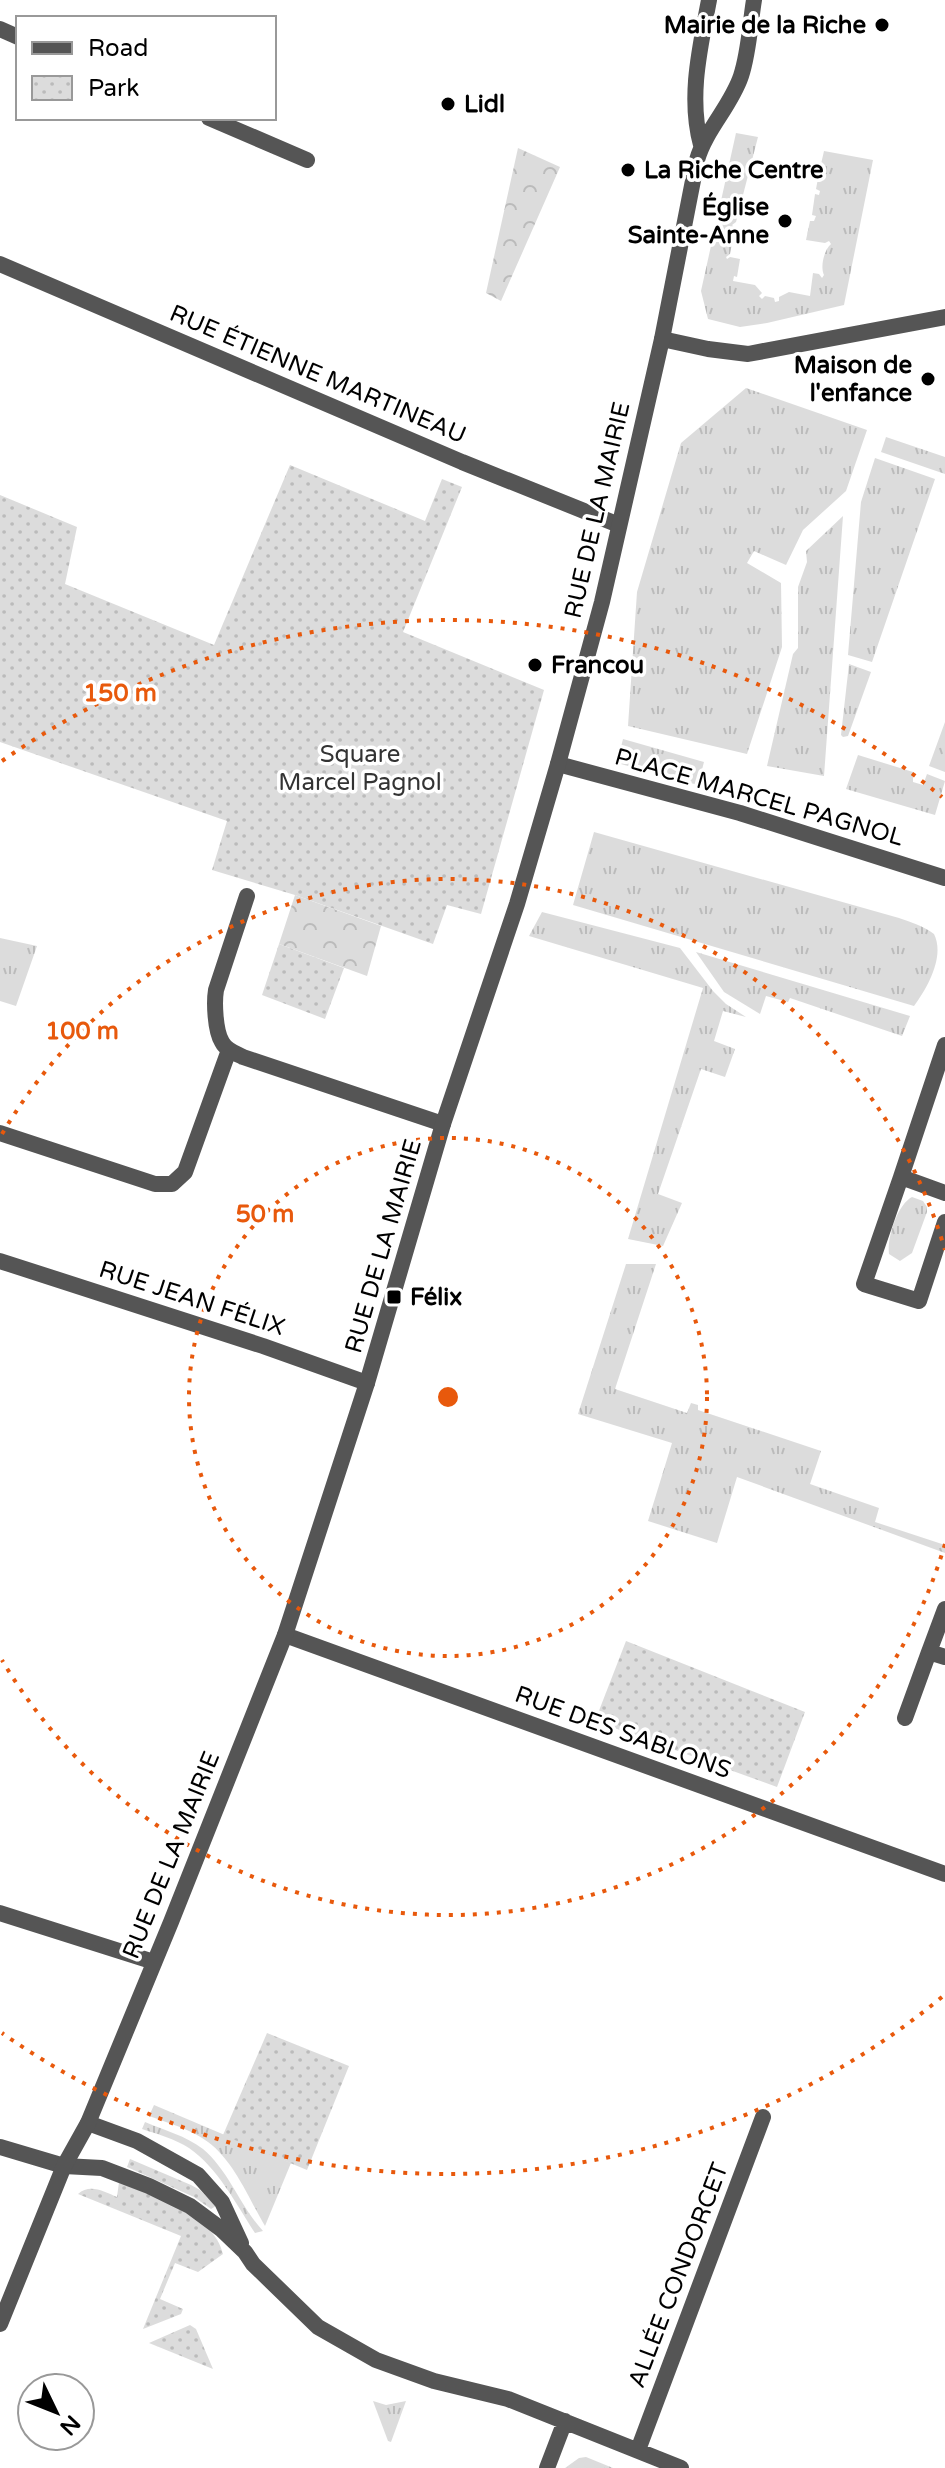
<svg xmlns="http://www.w3.org/2000/svg" width="945" height="2468" font-family="'Varela Round',sans-serif">
<style>
.grass{fill:url(#grass-tufts)}
.forest{fill:url(#forest-crowns)}
.park{fill:url(#park-dots)}
.lines{fill:none;stroke-linecap:round;stroke-linejoin:round}
.minor{stroke:#555;stroke-width:16}
.tertiary{stroke:#555;stroke-width:16}
.ring{fill:none;stroke:#e8590c;stroke-width:4;stroke-dasharray:4 8}
.poi-dot{fill:#000;stroke:#fff;stroke-width:3}
.labels{text-anchor:middle;stroke-width:7;stroke-linejoin:round;paint-order:stroke}
.poi-label{font-size:24px;font-weight:bold;fill:#000;stroke:#fff;text-anchor:start}
.street-label{font-size:24px;fill:#000;stroke:#fff}
.park-label{font-size:24px;fill:#333;stroke:#fff}
.centre{fill:#e8590c;stroke:#fff;stroke-width:4}
.ring-label{font-size:24px;text-anchor:middle;font-weight:bold;fill:#e8590c;stroke:#fff;stroke-width:7;stroke-linejoin:round;paint-order:stroke}
</style>
<defs>
<pattern id="grass-tufts" width="24" height="20" patternUnits="userSpaceOnUse" patternTransform="scale(2)"><rect width="24" height="20" fill="#dcdcdc"/><path d="M3 7l-1-3M5 7V3M7 7l1-3M15 17l-1-3M17 17v-4M19 17l1-3" fill="none" stroke="#bbb"/></pattern>
<pattern id="forest-crowns" width="20" height="18" patternUnits="userSpaceOnUse" patternTransform="scale(2)"><rect width="20" height="18" fill="#dcdcdc"/><path d="M2 6a3 3 0 1 1 6 0M12 15a3 3 0 1 1 6 0" fill="none" stroke="#bbb"/></pattern>
<pattern id="park-dots" width="8" height="8" patternUnits="userSpaceOnUse" patternTransform="scale(2)"><rect width="8" height="8" fill="#dcdcdc"/><path d="M2 2h.1M6 6h.1" fill="none" stroke="#bbb" stroke-width="1.8" stroke-linecap="round"/></pattern>
</defs>
<rect width="100%" height="100%" fill="#fff"/>
<!-- grass -->
<path class="grass" d="M736,133L758,137L736,222L732,225L735,228L730,254L726,257L727,259L730,257L740,259L737,277L734,276L733,281L755,285L762,293L759,296L762,299L765,296L774,298L775,302L779,301V297L789,292L810,296L813,273L819,274L822,278L824,275C820,267 824,250 831,244L829,241L825,243L806,240L810,221H814L816,216L812,215L815,194L819,195L820,191L816,189L820,168L824,169V165L821,164L824,151L873,160L844,305L767,323L740,327L708,319L701,291Z
M746,388L867,430L846,491L803,530L786,565L754,551L747,563L781,583L782,647L747,754L628,726L637,592L681,443Z
M886,437L945,457V474L881,452Z
M875,458L935,479L872,662L848,655L861,502Z
M843,516L824,776L767,766L793,654L798,648V587L807,562L806,551Z
M849,664L871,672L848,736L843,737L841,735Z
M945,722V772L929,766Z
M623,739L704,762L698,785L617,763Z
M858,755L913,772V782L923,785L927,774L945,781L935,815L846,789Z
M594,832L899,918C910,922 924,926 934,934C945,956 928,987 914,1006L573,905Z
M542,912L680,948L713,991L726,1004L746,1017L723,1011L714,1041L735,1049L725,1077L701,1069L658,1194L682,1203L663,1246L628,1239L703,988L529,936Z
M0,938L37,946L16,1006L0,1001Z
M696,952L910,1016L902,1036L790,998L788,1002L766,996L760,1014L724,992Z
M912,1197L923,1201L927,1207V1212L912,1253L900,1261L889,1254C887,1238 897,1205 912,1197Z
M626,1264H656L615,1389L687,1413L691,1403L698,1405V1410L821,1451L810,1484L879,1508L875,1522L945,1545V1553L737,1477L717,1543L648,1521L672,1443L578,1414Z
M154,2105L291,2163L265,2226C249,2199 234,2161 208,2142C191,2129 168,2123 149,2116Z
M145,2122C164,2130 186,2136 203,2149C229,2171 240,2206 263,2231L255,2233C236,2204 218,2168 189,2148C175,2139 157,2134 142,2129Z
M373,2401L386,2405L406,2401L391,2442L388,2441Z
M586,2457L613,2468H565L579,2458Z"/>
<!-- forest -->
<path class="forest" d="M518,148L560,167L501,301L486,293Z
M295,895L381,926L367,976L279,944Z"/>
<!-- park -->
<path class="park" d="M290,465L425,521L442,479L462,487L403,632L544,690L481,914L447,905L433,944L295,895L212,870L227,821L0,742V495L77,527L65,584L214,645Z
M279,944L344,968L325,1019L262,995Z
M626,1641L805,1712L777,1787L595,1721Z
M267,2033L349,2066L307,2170L223,2135Z
M130,2159L191,2185L200,2190L216,2206L211,2209L194,2197L127,2167Z
M119,2182C152,2196 215,2215 223,2254L198,2272L175,2263L160,2299L183,2309L181,2314L143,2329L181,2236L78,2194C90,2183 105,2192 117,2197Z
M190,2325L196,2329L213,2369L149,2343Z"/>
<g class="lines">
<!-- minor -->
<path class="minor" d="M0,29L18,37
M209,118L307,160
M0,264L462,462L619,525
M662,339L708,349L748,354L945,317
M558,764L740,813L945,878
M247,896L216,990C214,1002 215,1031 222,1042C226,1050 235,1053 243,1057L443,1124
M945,1045L901,1177L945,1193
M0,1133L155,1184H172L185,1172L229,1050
M901,1177L864,1284L919,1301L945,1222
M0,1261L263,1346L367,1383
M945,1609L929,1652L945,1657
M285,1635L945,1874
M905,1718L929,1652
M0,1913L154,1962
M88,2123L137,2141L198,2175L222,2202L241,2243
M0,2147L64,2166L102,2168L149,2186L190,2206L221,2229L245,2252L253,2264L318,2327L376,2360L434,2381L508,2399L681,2468
M638,2450L763,2117
M547,2468L565,2421"/>
<!-- tertiary -->
<path class="tertiary" d="M701,145C688,97 700,48 709,0
M0,2324L64,2166L88,2123L171,1922L285,1635L367,1383L443,1124L517,904L558,764L602,602L662,339L697,160C706,129 731,106 741,76C749,52 750,24 754,0"/>
</g>
<!-- distance rings -->
<g class="ring">
<circle cx="448" cy="1397" r="259"/>
<path d="M945 1544A518 518 0 0 1 2 1660M2 1134A518 518 0 0 1 945 1250"/>
<path d="M942 1997A777 777 0 0 1 2 2033M2 761A777 777 0 0 1 942 797"/>
</g>
<!-- markers -->
<g class="poi-dot">
<circle cx="882" cy="25" r="8"/>
<circle cx="448" cy="104" r="8"/>
<circle cx="628" cy="170" r="8"/>
<circle cx="785" cy="221" r="8"/>
<circle cx="928" cy="379" r="8"/>
<circle cx="535" cy="665" r="8"/>
<rect x="386" y="1289" width="16" height="16" rx="4"/>
</g>
<g class="labels">
<!-- poi labels -->
<g class="poi-label">
<text x="866" y="33" text-anchor="end">Mairie de la Riche</text>
<text x="464" y="112">Lidl</text>
<text x="644" y="178">La Riche Centre</text>
<text x="769" y="215" text-anchor="end">Église<tspan x="769" dy="28">Sainte-Anne</tspan></text>
<text x="912" y="373" text-anchor="end">Maison de<tspan x="912" dy="28">l'enfance</tspan></text>
<text x="551" y="673">Francou</text>
<text x="410" y="1305">Félix</text>
</g>
<!-- street labels -->
<g class="street-label">
<text transform="translate(318 374) rotate(23)" y="8">RUE ÉTIENNE MARTINEAU</text>
<text transform="translate(597 510) rotate(-77)" y="8">RUE DE LA MAIRIE</text>
<text transform="translate(759 797) rotate(16)" y="8">PLACE MARCEL PAGNOL</text>
<text transform="translate(383 1246) rotate(-74)" y="8">RUE DE LA MAIRIE</text>
<text transform="translate(192 1298) rotate(18)" y="8">RUE JEAN FÉLIX</text>
<text transform="translate(623 1732) rotate(20)" y="8">RUE DES SABLONS</text>
<text transform="translate(171 1855) rotate(-68)" y="8">RUE DE LA MAIRIE</text>
<text transform="translate(678 2275) rotate(-69)" y="8">ALLÉE CONDORCET</text>
</g>
<!-- park labels -->
<g class="park-label">
<text x="360" y="762">Square<tspan x="360" dy="28">Marcel Pagnol</tspan></text>
</g>
</g>
<circle cx="448" cy="1397" r="12" class="centre"/>
<g class="ring-label">
<text x="120" y="701">150 m</text>
<text x="82" y="1039">100 m</text>
<text x="265" y="1222">50 m</text>
</g>
<!-- legend -->
<rect x="16" y="16" width="260" height="104" fill="#ffffff" stroke="#999999" stroke-width="2"/>
<rect x="32" y="42" width="40" height="12" fill="#555555" stroke="#999999" stroke-width="2"/>
<text x="88" y="56" font-size="24" fill="#000000">Road</text>
<rect x="32" y="76" width="40" height="24" fill="url(#park-dots)" stroke="#999999" stroke-width="2"/>
<text x="88" y="96" font-size="24" fill="#000000">Park</text>
<!-- north arrow -->
<g transform="translate(56 2412) rotate(133)"><circle r="38" fill="#ffffff" stroke="#999999" stroke-width="2"/>
<path d="M0-6L14 30L0 20L-14 30Z" fill="#000000"/>
<text y="-12" font-size="22" font-weight="bold" text-anchor="middle" fill="#000000">N</text>
</g>
</svg>
